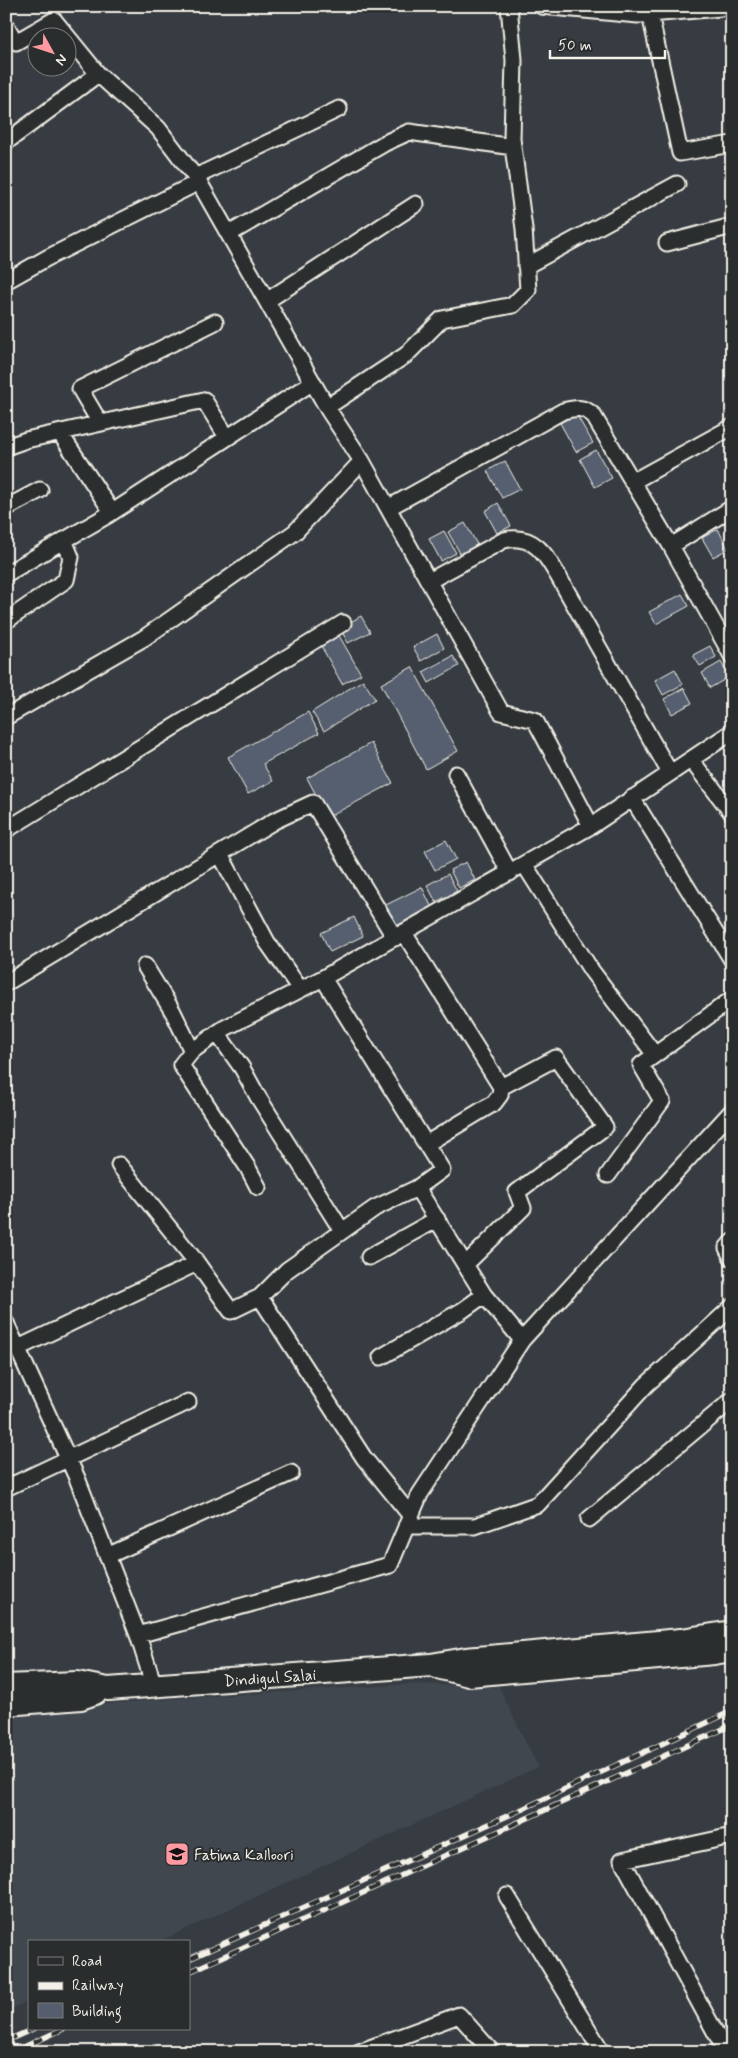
<svg xmlns="http://www.w3.org/2000/svg" width="738" height="2058" font-family="Mynerve,sans-serif">
<style>
.built{fill:#404650}
.building{fill:#545e6f;stroke:#f4f1e8}
.lines{fill:none;stroke-linecap:round;stroke-linejoin:round}
.minor-casing{stroke:#f4f1e8;stroke-width:19}
.primary-casing{stroke:#f4f1e8;stroke-width:26}
.minor{stroke:#2a2d2e;stroke-width:15}
.primary{stroke:#2a2d2e;stroke-width:22}
.rail-casing{stroke:#f4f1e8;stroke-width:5.5}
.rail{stroke:#2a2d2e;stroke-width:4;stroke-dasharray:11;stroke-linecap:butt}
.labels{text-anchor:middle;stroke-width:4;stroke-linejoin:round;paint-order:stroke}
.street-label{font-size:16px;fill:#f4f1e8;stroke:#2a2d2e}
.poi-label{font-size:16px;fill:#f4f1e8;stroke:#2a2d2e;text-anchor:start}
</style>
<rect width="100%" height="100%" fill="#373c42"/>
<filter id="ink" filterUnits="userSpaceOnUse"><feTurbulence type="fractalNoise" baseFrequency=".02" numOctaves="2"/><feDisplacementMap in="SourceGraphic" scale="10" xChannelSelector="R" yChannelSelector="G"/><feConvolveMatrix kernelMatrix="1 2 1 2 8 2 1 2 1" color-interpolation-filters="sRGB"/></filter>
<g filter="url(#ink)">
<!-- built -->
<path class="built" d="M412,1684L499,1687L538,1767L158,1942H29V2001L6,2011V1713L151,1700Z"/>
<!-- building -->
<path class="building" d="M576,414L593,443L576,452L560,423Z
M596,450L612,478L595,487L580,459Z
M505,461L520,489L502,498L487,471Z
M498,503L511,526L497,533L485,511Z
M465,523L478,546L461,555L448,532Z
M718,529L728,549L713,557L702,538Z
M444,531L456,553L441,561L429,539Z
M682,594L689,606L656,624L649,612Z
M361,616L370,632L348,643L340,628Z
M732,627V647L723,632Z
M337,632L361,674L342,684L319,642Z
M437,634L444,648L421,661L413,647Z
M710,646L716,657L700,666L693,655Z
M453,656L459,666L429,683L423,672Z
M721,662L729,677L710,688L702,673Z
M412,667L458,751L426,769L381,684Z
M675,669L683,684L663,695L655,680Z
M363,680L375,699L324,731L312,712Z
M684,688L692,703L672,714L664,699Z
M308,712L319,733L263,764L273,781L248,794L228,757Z
M371,743L393,783L328,817L307,778Z
M446,840L456,859L435,870L425,851Z
M466,862L475,880L459,888L450,870Z
M448,874L457,891L436,902L427,885Z
M422,887L432,908L395,927L384,906Z
M354,917L363,936L330,952L321,933Z"/>
<g class="lines">
<!-- minor casing -->
<g class="minor-casing">
<path id="minor" d="M541,6L638,15L732,7
M650,14L680,153L732,144
M6,26L16,42L54,20L98,74L158,128L199,182L329,411L362,461L501,712L535,720L591,826
M6,142L98,74
M195,177L339,109
M229,234L385,143L409,132L513,147
M667,243L732,226
M526,266L677,184
M6,281L47,258L199,182
M268,300L416,204
M327,407L406,355L442,319L513,305L528,290L524,229L512,139L514,60L509,6
M100,423L80,389L215,322
M60,433L112,512
M6,447L26,440L204,400L227,437
M632,482L732,427
M6,508L40,490
M388,508L563,411C575,408 583,406 593,415L671,546L732,656
M671,546L732,508
M6,574L108,515L313,382
M429,581L504,540C536,533 547,557 561,581L670,773
M6,621L66,580L71,557L64,540
M6,717L144,638L295,532L362,461
M691,760L732,813
M456,774L510,873
M632,798L732,960
M6,830L343,623
M220,854L267,942L300,989
M524,864L591,970L655,1055
M404,933L501,1087L500,1095L494,1103L426,1144
M145,966L173,1012L192,1051
M323,978L442,1170L417,1188L484,1295L522,1340
M6,983L274,821L313,803L395,938
M217,1033L242,1068L258,1097L342,1231
M119,1165L197,1263L231,1311L260,1297L287,1270L375,1208L417,1188
M608,1175L662,1101L641,1065L732,999
M258,1187L248,1168L181,1065L192,1051L223,1029L323,978L591,826L732,732
M732,1242L727,1248L732,1258
M369,1257L437,1219
M465,1265L523,1208L517,1192L605,1127L556,1058L501,1087
M260,1297L364,1458L411,1516
M6,1323L77,1478L138,1635L154,1686
M18,1348L197,1263
M381,1357L463,1310L484,1295
M6,1488L188,1402
M589,1519L732,1400
M406,1526H475L538,1504L646,1385L732,1307
M107,1556L291,1473
M138,1635L390,1565L420,1494L522,1340L732,1111
M507,1896L602,2052
M359,2052L459,2015L492,2052
M726,2052L622,1860L732,1836"/>
</g>
<!-- primary casing -->
<g class="primary-casing">
<path id="primary" d="M437,1667L469,1675L714,1653L732,1650
M6,1686L77,1683L108,1689L431,1665L466,1659L681,1640L732,1632
M6,1704L81,1698L95,1693"/>
</g>
<!-- minor -->
<use href="#minor" class="minor"/>
<!-- primary -->
<use href="#primary" class="primary"/>
<!-- rail casing -->
<g class="rail-casing">
<path id="rail" d="M189,1959L516,1812L732,1711
M189,1972L732,1725
M6,2041L33,2029
M13,2052L63,2029"/>
</g>
<!-- rail -->
<use href="#rail" class="rail"/>
</g>
</g>
<!-- icons -->
<defs>
<g id="university-square" transform="scale(1.25)"><rect x="-9" y="-9" width="18" height="18" rx="4" fill="#ff9aa2" stroke="#2a2d2e"/><path d="M0-5L7-2L0 1L-7-2ZM-4 1L0 2.5L4 1V4Q0 6-4 4Z" fill="#111"/></g>
</defs>
<g fill-rule="evenodd">
<use href="#university-square" x="177" y="1854"/>
</g>
<g class="labels">
<!-- street labels -->
<g class="street-label">
<text transform="translate(270 1677) rotate(-4)" y="6">Dindigul Salai</text>
</g>
<!-- poi labels -->
<g class="poi-label">
<text x="194" y="1860">Fatima Kalloori</text>
</g>
</g>
<!-- margin -->
<rect width="738" height="2058" fill="none" stroke="#2a2d2e" stroke-width="25"/>
<rect x="12" y="12" width="713" height="2033" fill="none" stroke="#f4f1e8" stroke-width="2" filter="url(#ink)"/>
<!-- legend -->
<rect x="28" y="1940" width="162" height="90" fill="#2a2d2e" stroke="#7b7b78"/>
<rect x="38" y="1957" width="25" height="8" fill="#2a2d2e" stroke="#7b7b78"/>
<text x="72" y="1966" font-size="15" fill="#f4f1e8">Road</text>
<rect x="38" y="1982" width="25" height="8" fill="#f4f1e8" stroke="#7b7b78"/>
<text x="72" y="1990" font-size="15" fill="#f4f1e8">Railway</text>
<rect x="38" y="2003" width="25" height="15" fill="#545e6f" stroke="#7b7b78"/>
<text x="72" y="2016" font-size="15" fill="#f4f1e8">Building</text>
<!-- north arrow -->
<g transform="translate(52 52) rotate(130)"><circle r="24" fill="#2a2d2e" stroke="#7b7b78"/>
<path d="M0-4L9 19L0 12L-9 19Z" fill="#ff9aa2"/>
<text y="-8" font-size="14" font-weight="bold" text-anchor="middle" fill="#f4f1e8">N</text>
</g>
<!-- scale -->
<path d="M550 50v8h115v-8" fill="none" stroke="#f4f1e8" stroke-width="2.5"/>
<text x="558" y="50" font-size="15" fill="#f4f1e8" stroke="#2a2d2e" stroke-width="4" paint-order="stroke">50 m</text>
</svg>
